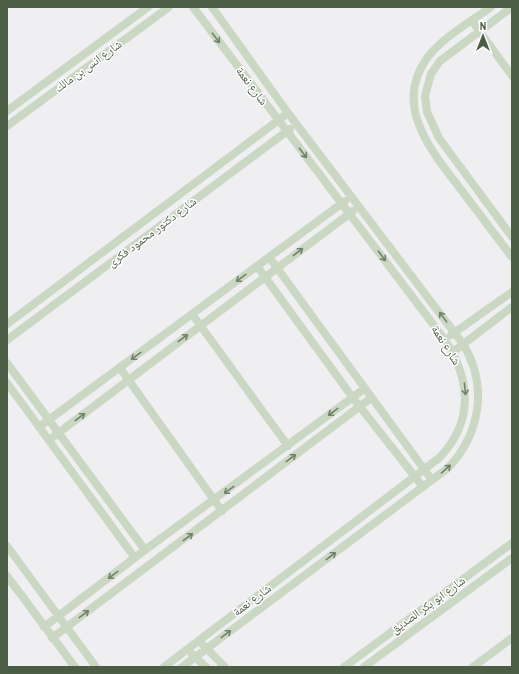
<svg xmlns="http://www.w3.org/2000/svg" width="519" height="674" font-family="'Archivo Narrow','Noto Naskh Arabic',sans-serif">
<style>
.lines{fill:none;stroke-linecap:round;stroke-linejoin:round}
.minor{stroke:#c9d7c3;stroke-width:8}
.oneway{stroke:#72826b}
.labels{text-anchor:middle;stroke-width:3;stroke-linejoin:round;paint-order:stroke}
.street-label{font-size:12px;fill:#4c5d45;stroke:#fff}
</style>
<rect width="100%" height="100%" fill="#efeef1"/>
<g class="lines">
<!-- minor -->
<path class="minor" d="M491,7C470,22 443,37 427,58C392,107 433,153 462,191C479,213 495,235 512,257
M512,7L440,61L431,74L425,96L427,112L439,138L512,237
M472,21L512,76
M7,111L148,7
M7,126L169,7
M269,257L432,480
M257,266L353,398L423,487
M192,314L288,446
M7,324L288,113
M451,335L512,292
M7,340L290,129
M453,352L512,307
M7,363L145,550
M120,368L222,511
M7,383L135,558
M39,427L345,201
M49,440L353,211
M7,546L96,667
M7,576L75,667
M44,627L145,550L364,389
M52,638L371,398
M203,645L225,667
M192,654L206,667
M164,667L439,458C474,422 471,380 445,340L193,7
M182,667L448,468C481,433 488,385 463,344L288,113L212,7
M344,667L512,543
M364,667L512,558
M473,667L512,638"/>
</g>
<!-- one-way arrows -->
<defs><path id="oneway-shaft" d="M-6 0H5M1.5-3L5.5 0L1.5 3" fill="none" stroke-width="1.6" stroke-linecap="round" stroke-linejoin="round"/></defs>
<g class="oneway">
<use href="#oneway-shaft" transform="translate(216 38) rotate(53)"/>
<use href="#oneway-shaft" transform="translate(303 153) rotate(53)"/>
<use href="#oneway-shaft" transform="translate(298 252) rotate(-37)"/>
<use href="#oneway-shaft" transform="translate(382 256) rotate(53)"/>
<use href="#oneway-shaft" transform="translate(241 278) rotate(144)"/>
<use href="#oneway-shaft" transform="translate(443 317) rotate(-127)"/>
<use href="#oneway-shaft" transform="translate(183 338) rotate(-37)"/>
<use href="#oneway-shaft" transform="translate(136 356) rotate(144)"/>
<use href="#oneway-shaft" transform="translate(465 389) rotate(84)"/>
<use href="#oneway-shaft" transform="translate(333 412) rotate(143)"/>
<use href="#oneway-shaft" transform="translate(80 417) rotate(-37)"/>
<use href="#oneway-shaft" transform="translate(291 458) rotate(-37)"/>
<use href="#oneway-shaft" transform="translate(446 469) rotate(-41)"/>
<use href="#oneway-shaft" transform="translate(229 490) rotate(144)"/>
<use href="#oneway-shaft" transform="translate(188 537) rotate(-37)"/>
<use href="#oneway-shaft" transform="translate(331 556) rotate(-37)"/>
<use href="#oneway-shaft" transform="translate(113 575) rotate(143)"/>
<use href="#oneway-shaft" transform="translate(84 614) rotate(-37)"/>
<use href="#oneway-shaft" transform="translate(226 634) rotate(-37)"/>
</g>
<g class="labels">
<!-- street labels -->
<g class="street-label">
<text transform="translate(88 66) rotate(-36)" y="4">شارع انس بن مالك</text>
<text transform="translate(252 86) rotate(53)" y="4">شارع نعمة</text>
<text transform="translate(152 232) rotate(-37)" y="4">شارع دكتور محمود فكرى</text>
<text transform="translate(446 345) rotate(58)" y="4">شارع نعمة</text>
<text transform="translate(252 600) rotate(-37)" y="4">شارع نعمة</text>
<text transform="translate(428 605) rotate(-36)" y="4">شارع ابو بكر الصديق</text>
</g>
</g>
<!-- border -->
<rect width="519" height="674" fill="none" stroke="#4c5d45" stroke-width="16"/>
<!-- north arrow -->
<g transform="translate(483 36)" stroke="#ffffff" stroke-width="3" paint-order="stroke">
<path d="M0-3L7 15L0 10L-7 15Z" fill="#4c5d45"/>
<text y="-6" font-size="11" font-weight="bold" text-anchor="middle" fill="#4c5d45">N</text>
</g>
</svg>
